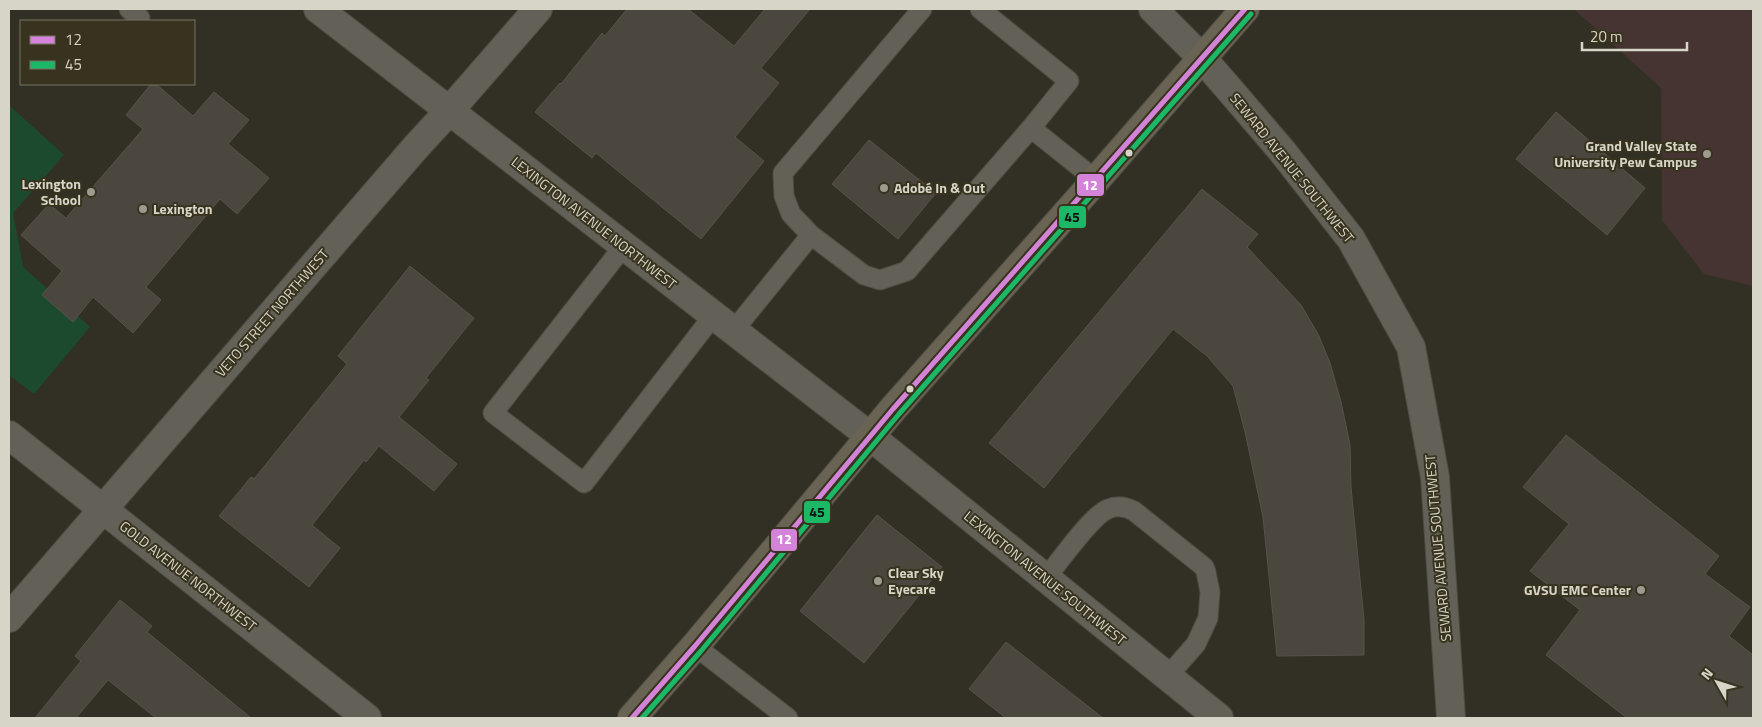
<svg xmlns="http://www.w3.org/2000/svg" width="1762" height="727" font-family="'Titillium Web',sans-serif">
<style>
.education{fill:#463432}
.green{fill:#1c4a2f}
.building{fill:#4b463e;stroke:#57524a}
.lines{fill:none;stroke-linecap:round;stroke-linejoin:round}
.service-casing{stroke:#4e4c42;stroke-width:21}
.minor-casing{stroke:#4e4c42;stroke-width:30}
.tertiary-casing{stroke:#4e4c42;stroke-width:30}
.primary-casing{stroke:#4e4c42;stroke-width:30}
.service{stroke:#626057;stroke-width:19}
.minor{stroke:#626057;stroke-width:28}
.tertiary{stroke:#626057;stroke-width:28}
.primary{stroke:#696354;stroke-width:28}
.bus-1-casing{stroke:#38331e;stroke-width:9}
.bus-2-casing{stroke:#38331e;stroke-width:9}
.bus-1{stroke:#d384d9;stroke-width:5}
.bus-2{stroke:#1ab867;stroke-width:5}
.bus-dot{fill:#d7d5c8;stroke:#38331e;stroke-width:2}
.poi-dot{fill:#9d9b8f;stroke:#38331e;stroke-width:2}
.labels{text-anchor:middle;stroke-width:4;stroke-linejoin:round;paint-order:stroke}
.poi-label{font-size:14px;font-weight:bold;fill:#d7d5c8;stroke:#38331e;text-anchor:end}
.street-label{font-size:14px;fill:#d7d5c8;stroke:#38331e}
.line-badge{stroke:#38331e;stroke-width:2}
.badge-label{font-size:14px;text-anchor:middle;font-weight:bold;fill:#fff}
.pale-badge-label{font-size:14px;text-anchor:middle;font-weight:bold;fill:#111}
</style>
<rect width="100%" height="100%" fill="#323024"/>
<!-- education -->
<path class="education" d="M1574,9H1753V286L1704,274L1662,220L1661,88Z"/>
<!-- green -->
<path class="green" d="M9,105L64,155L13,213L23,267L90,327L34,394L9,375Z"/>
<!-- building -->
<path class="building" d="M627,9H688L734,46L765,9H810L761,68L779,83L735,137L764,161L701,239L596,153L592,158L535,112L560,83L561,84L602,33L605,36Z
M151,84H156L193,116L214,92L249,120L228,144L269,178L237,214L220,199L146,287L161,300L133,333L93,297L73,322L42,295L62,271L21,235L49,204L66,218L143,129L126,115Z
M1556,112L1645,188L1607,235L1516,159Z
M869,140L936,193L898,239L832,184Z
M1202,189L1258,234L1247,247L1301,305L1318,334L1330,363L1341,402L1350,445L1351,487L1364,620V655L1277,656L1263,517L1245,432L1233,386L1207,356L1173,329L1044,488L989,443Z
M410,266L474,318L426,378L429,380L399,417L457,464L434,491L379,446L366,462L364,460L312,525L340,548L309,587L219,516L251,477L254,479L347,364L338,356Z
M1566,435L1719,556L1705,574L1750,607L1729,636L1753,655V718H1627L1546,655L1580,610L1530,571L1569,524L1523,487Z
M877,515L942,567L864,663L800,611Z
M120,600L152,626L147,632L251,718H156L108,680L76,718H35L81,661L75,656Z
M1006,642L1103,718H1006L969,689Z"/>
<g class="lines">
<!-- service casing -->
<g class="service-casing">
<path id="service" d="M129,9L140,18L138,21
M980,9L1069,81L1031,128
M811,235L791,214L784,196L783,173L922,9
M623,247L493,413L584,483L713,316
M734,330L811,235L864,275L880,280L907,271L1031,128L1096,180
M1046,578C1059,562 1091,516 1108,509C1117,505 1126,507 1134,511L1204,567L1206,572L1210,592L1208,618L1196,644L1167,677
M695,646L788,718"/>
</g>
<!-- minor casing -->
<g class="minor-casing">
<path id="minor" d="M318,9L871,437L1219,718
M9,435L367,718
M9,618L415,148L450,110L538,9"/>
</g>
<!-- tertiary casing -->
<g class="tertiary-casing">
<path id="tertiary" d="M1153,9L1203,59L1235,96L1282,151L1351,239L1411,347L1435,477L1451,718"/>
</g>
<!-- primary casing -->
<g class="primary-casing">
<path id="primary" d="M632,718L695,646L893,409L1096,180L1245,9"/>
</g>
<!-- service -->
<use href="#service" class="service"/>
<!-- minor -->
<use href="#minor" class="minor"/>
<!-- tertiary -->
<use href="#tertiary" class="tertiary"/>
<!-- primary -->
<use href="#primary" class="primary"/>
<!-- bus-1 casing -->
<g class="bus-1-casing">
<path id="bus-1" d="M632,718L695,646L893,409L1245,9"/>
</g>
<!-- bus-2 casing -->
<g class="bus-2-casing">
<path id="bus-2" d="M642,718L701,651L899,414L1251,14"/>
</g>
<!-- bus-1 -->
<use href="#bus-1" class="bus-1"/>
<!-- bus-2 -->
<use href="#bus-2" class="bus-2"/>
</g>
<!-- markers -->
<g class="bus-dot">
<circle cx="1129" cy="153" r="4.5"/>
<circle cx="910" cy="389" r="4.5"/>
</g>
<g class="poi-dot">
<circle cx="1707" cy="154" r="5"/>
<circle cx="884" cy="188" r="5"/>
<circle cx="91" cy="192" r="5"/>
<circle cx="143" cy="209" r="5"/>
<circle cx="878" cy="581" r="5"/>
<circle cx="1641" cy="590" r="5"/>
</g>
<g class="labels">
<!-- poi labels -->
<g class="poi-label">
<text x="1697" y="151">Grand Valley State<tspan x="1697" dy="16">University Pew Campus</tspan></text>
<text x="81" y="189">Lexington<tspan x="81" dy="16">School</tspan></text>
<text x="894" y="193" text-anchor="start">Adobé In &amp; Out</text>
<text x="153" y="214" text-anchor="start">Lexington</text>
<text x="888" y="578" text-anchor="start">Clear Sky<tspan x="888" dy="16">Eyecare</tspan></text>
<text x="1631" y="595">GVSU EMC Center</text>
</g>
<!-- street labels -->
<g class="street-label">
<text transform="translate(1292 168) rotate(51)" y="5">SEWARD AVENUE SOUTHWEST</text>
<text transform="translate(594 223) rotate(38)" y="5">LEXINGTON AVENUE NORTHWEST</text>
<text transform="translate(272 313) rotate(-49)" y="5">VETO STREET NORTHWEST</text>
<text transform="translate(1438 548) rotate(-95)" y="5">SEWARD AVENUE SOUTHWEST</text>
<text transform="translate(188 576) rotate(38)" y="5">GOLD AVENUE NORTHWEST</text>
<text transform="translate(1045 578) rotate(39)" y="5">LEXINGTON AVENUE SOUTHWEST</text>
</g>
</g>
<g class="line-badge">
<rect x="1076" y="173" width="29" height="24" rx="5" fill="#d384d9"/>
<rect x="1058" y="205" width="29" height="24" rx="5" fill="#1ab867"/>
<rect x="803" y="500" width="28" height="24" rx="5" fill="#1ab867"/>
<rect x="770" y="528" width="28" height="24" rx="5" fill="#d384d9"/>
</g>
<g class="badge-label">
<text x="1090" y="190">12</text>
<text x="784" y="544">12</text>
</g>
<g class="pale-badge-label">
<text x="1072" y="222">45</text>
<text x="817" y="517">45</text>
</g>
<!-- border -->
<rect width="1762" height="727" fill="none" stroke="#d7d5c8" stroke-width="20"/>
<!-- legend -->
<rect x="20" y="20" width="175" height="65" fill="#38331e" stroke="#787462"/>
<rect x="30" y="36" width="25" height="8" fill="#d384d9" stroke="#787462"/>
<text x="65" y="45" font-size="15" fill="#d7d5c8">12</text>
<rect x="30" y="61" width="25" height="8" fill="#1ab867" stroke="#787462"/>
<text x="65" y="70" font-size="15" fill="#d7d5c8">45</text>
<!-- north arrow -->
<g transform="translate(1717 682) rotate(309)" stroke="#38331e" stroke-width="4" paint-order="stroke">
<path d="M0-4L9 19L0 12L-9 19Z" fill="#d7d5c8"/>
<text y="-8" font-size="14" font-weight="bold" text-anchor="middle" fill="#d7d5c8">N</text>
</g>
<!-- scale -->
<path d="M1582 42v8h105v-8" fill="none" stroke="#d7d5c8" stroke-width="2.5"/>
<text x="1590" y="42" font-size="15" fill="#d7d5c8" stroke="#38331e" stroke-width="4" paint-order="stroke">20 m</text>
</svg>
